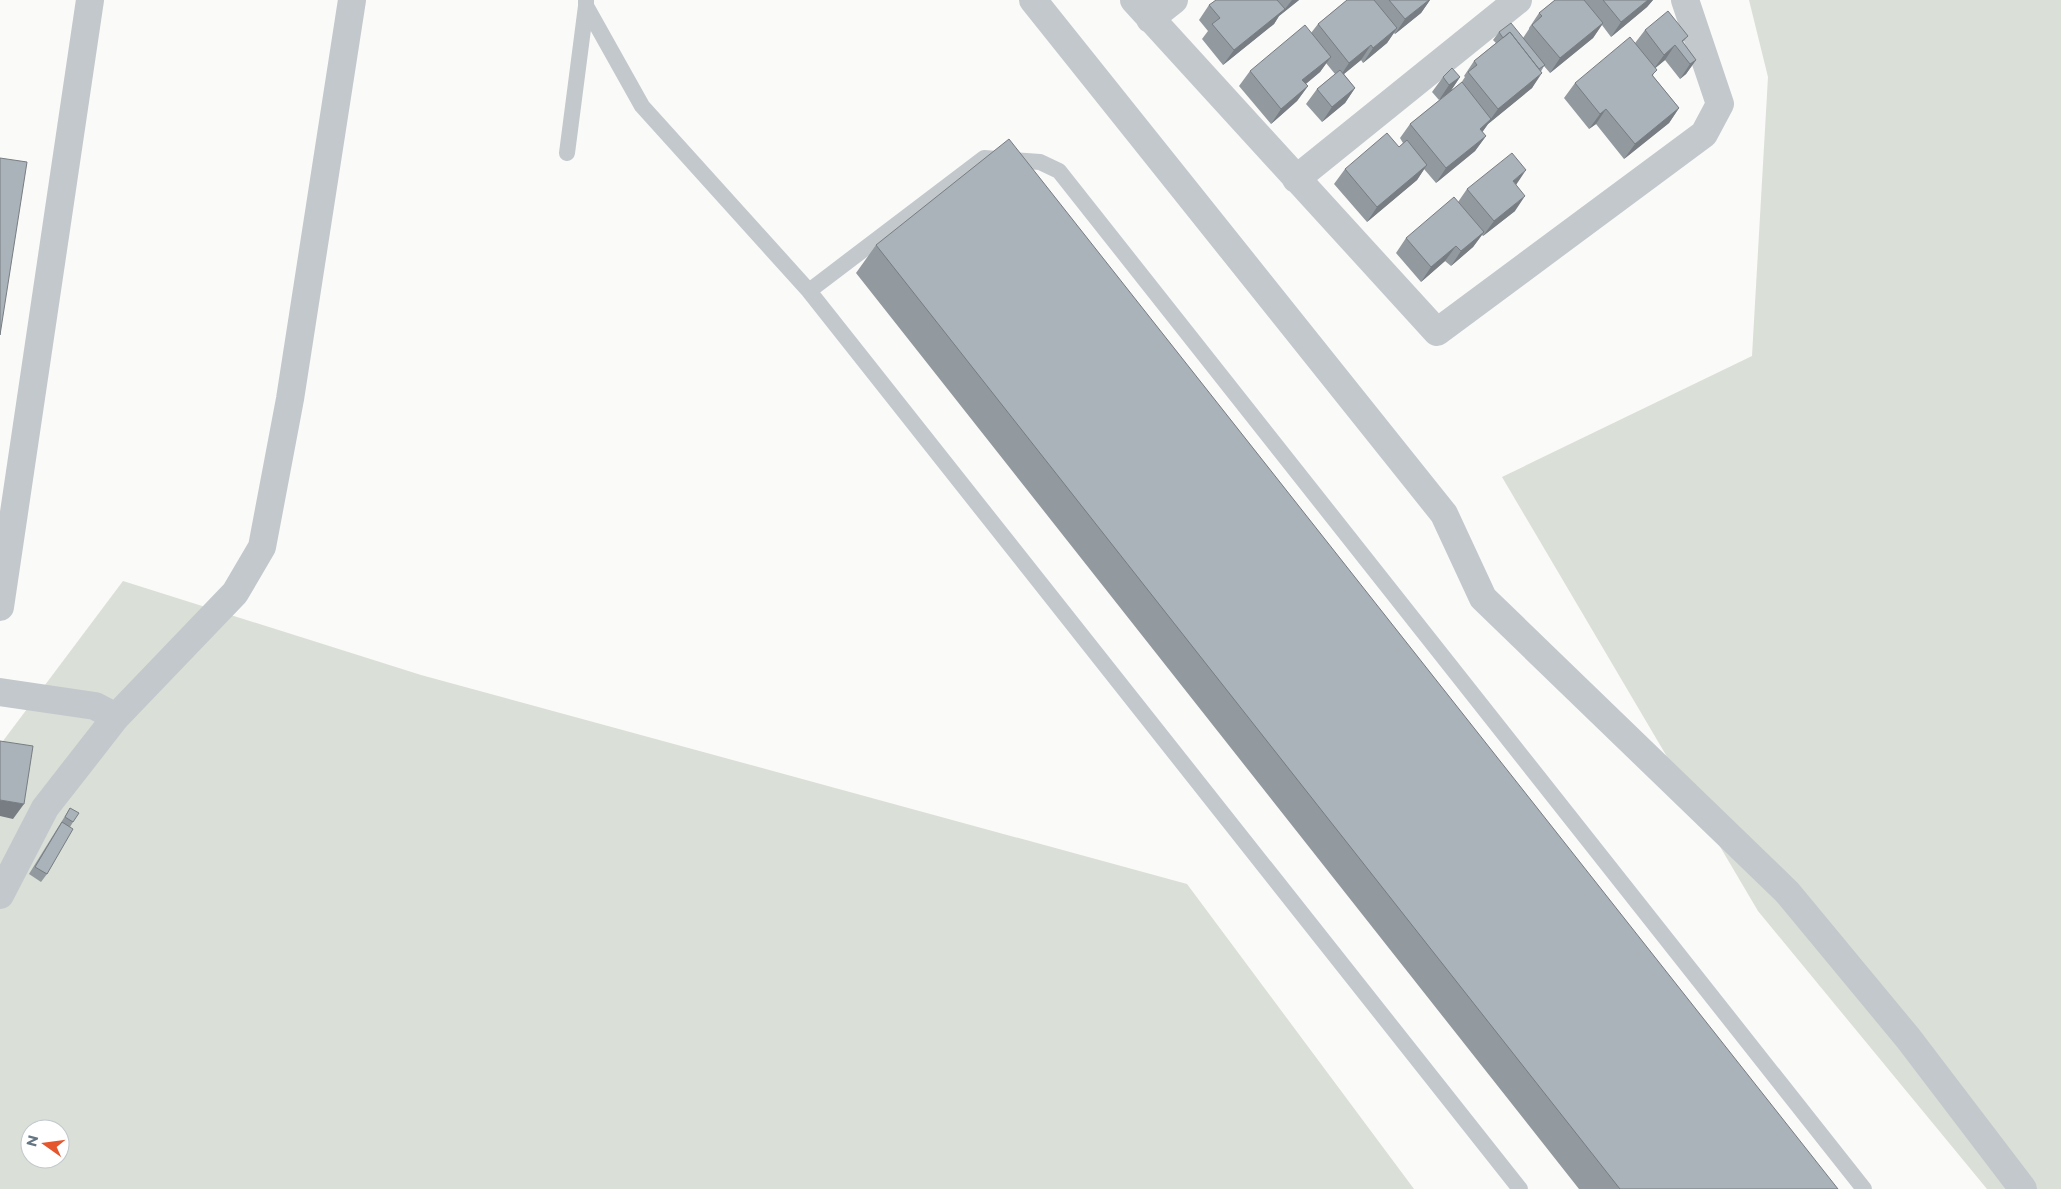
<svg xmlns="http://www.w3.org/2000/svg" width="2061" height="1189" font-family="Montserrat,sans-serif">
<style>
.green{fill:#dadfd7;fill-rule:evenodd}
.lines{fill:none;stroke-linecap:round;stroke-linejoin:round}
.lane{stroke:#c3c8cc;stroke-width:16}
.street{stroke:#c3c8cc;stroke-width:28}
.wall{fill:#929a9f}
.shaded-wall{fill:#777d82}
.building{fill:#aab3b9;stroke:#777d82}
</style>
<rect width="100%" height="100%" fill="#fafaf8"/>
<!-- green -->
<path class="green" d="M1749,0H2061V1189H1987L1758,911L1502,477L1752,356L1768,77Z
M123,581L421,675L1187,884L1414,1189H0V745ZM30,1129H60V1159H30Z"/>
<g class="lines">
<!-- lane -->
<path class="lane" d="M586,0V6L642,106L809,291L1520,1189
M567,153L586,6
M809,291L984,158L1040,162L1059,171L1864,1189"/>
<!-- street -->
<path class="street" d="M1033,0L1444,514L1483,598L1787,892L1908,1038L2023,1189
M1134,0L1437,332L1704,134L1720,104L1685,0
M1150,19L1174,0
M1296,179L1518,0
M0,607L90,0
M0,692L95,706L116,717
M0,895L45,808L116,717L235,593L262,547L290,399L352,0"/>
</g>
<!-- wall -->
<path class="wall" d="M1216,0H1299L1279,16L1274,24L1223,65L1202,39L1208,31L1199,20L1209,5Z
M1347,0H1430L1421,13L1395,34L1394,33L1387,43L1363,63L1361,60L1344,74L1355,88L1345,103L1322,122L1306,104L1317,89L1335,74L1326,63L1320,72L1306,84L1308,86L1297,101L1271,124L1239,86L1250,71L1311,33L1318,24Z
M1555,0H1653L1647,7L1611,37L1602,25L1593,38L1550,73L1544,66L1532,88L1488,124L1482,132L1486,136L1475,151L1436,183L1424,169L1417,180L1367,222L1334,184L1345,169L1399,147L1403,143L1400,138L1410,124L1461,83L1465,77L1464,76L1474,61L1496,43L1493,40L1499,32L1523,38L1529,29V28L1539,13Z
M1645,30L1688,36L1683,42L1696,60L1686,74L1680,79L1665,60L1655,68L1653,76L1679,108L1669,123L1624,159L1596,124L1589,129L1564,98L1575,83L1635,43Z
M1443,77H1460L1450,92L1439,100L1432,92Z
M1516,185L1515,211L1483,236L1482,235L1473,247L1451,266L1445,261L1421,282L1396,253L1406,238L1458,202L1467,189Z
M876,245L1838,1189H1579L856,273Z
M70,808L73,822L70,827L47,874L41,882L29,874Z"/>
<!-- shaded-wall -->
<path class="shaded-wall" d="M1292,0H1299L1279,16L1274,24L1223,65L1234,50L1285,9Z
M1429,0H1430L1421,13L1395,34L1405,19Z
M1648,0H1653L1647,7L1611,37L1621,22Z
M1603,23L1593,38L1550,73L1560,58Z
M1397,28L1387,43L1363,63L1373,48Z
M1371,45L1361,60L1339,78L1349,63Z
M1675,45L1665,60L1653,70L1664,55Z
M1331,57L1320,72L1292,95L1302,80Z
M1696,60L1686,74L1680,79L1690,64Z
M1542,73L1532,88L1488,124L1481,134L1480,129L1490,120L1498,109Z
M1460,77L1450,92L1439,100L1449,85Z
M1308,86L1297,101L1271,124L1281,109Z
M1355,88L1345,103L1322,122L1332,107Z
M1679,108L1669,123L1624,159L1635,144Z
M1606,109L1596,124L1589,129L1600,114Z
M1486,136L1475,151L1436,183L1446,168Z
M1427,165L1417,180L1367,222L1377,207Z
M1526,170L1516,185L1513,181Z
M1525,196L1515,211L1483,236L1494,221Z
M1484,232L1473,247L1451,266L1461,251Z
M1456,246L1445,261L1421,282L1431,267Z
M0,800L24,804L13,819L0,816Z"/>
<!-- building -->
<path class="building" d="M1216,0H1277L1285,9L1234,50L1212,24L1220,18L1209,5Z
M1347,0H1374L1397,28L1373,48L1371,45L1349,63L1318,24Z
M1389,0H1429L1405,19Z
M1555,0H1584L1603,23L1560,58L1532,25L1542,16L1539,13Z
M1603,0H1648L1621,22Z
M1668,11L1688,36L1682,41L1696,60L1690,64L1675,45L1664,55L1645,30Z
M1511,23L1545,65L1539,69L1510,32L1503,38L1499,32Z
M1305,25L1331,57L1302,80L1308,86L1281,109L1250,71Z
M1510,32L1542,73L1498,109L1468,72L1477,65L1474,61Z
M1630,37L1657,70L1652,75L1679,108L1635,144L1606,109L1600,114L1575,83Z
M1452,68L1460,77L1449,85L1443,77Z
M1340,70L1355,88L1332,107L1317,89Z
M1462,82L1491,119L1480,129L1486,136L1446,168L1410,124Z
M1387,133L1399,147L1407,140L1427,165L1377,207L1345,169Z
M1009,139L1838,1189H1620L876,245Z
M1512,153L1526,170L1513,181L1525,196L1494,221L1467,189Z
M0,158L27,162L0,335Z
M1454,197L1484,232L1461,251L1456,246L1431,267L1406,238Z
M0,741L33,746L24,804L0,800Z
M70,808L79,813L73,822L65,817Z
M62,822L73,829L47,874L35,867Z"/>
<!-- north arrow -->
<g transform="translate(45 1144) rotate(284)"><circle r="24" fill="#ffffff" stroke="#c1c8cd"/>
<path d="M0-4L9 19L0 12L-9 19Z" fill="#e4572e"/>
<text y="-8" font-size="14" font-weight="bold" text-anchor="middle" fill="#657683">N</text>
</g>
</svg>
